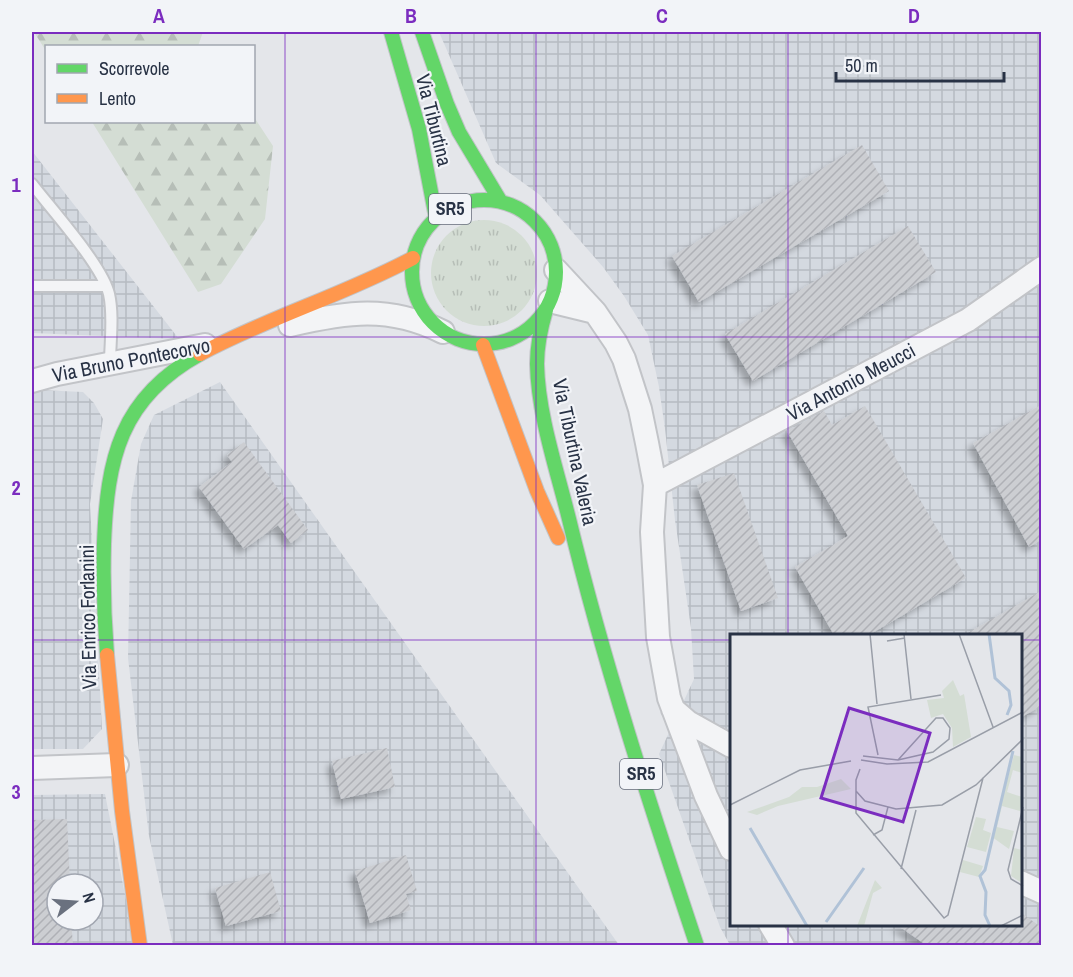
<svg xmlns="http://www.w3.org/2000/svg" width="1073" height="977" font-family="'Archivo Narrow',sans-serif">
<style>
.industrial{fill:url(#industrial-grid);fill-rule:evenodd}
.grass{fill:url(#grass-tufts)}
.forest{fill:url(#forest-firs)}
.building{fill:url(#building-hatch);filter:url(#shadow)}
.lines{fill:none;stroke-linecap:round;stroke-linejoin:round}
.lane-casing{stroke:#c2c4c8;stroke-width:14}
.street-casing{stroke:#c2c4c8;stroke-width:26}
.fast-casing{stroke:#c2c4c8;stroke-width:16}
.slow-casing{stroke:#c2c4c8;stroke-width:16}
.lane{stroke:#f3f4f6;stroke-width:10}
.street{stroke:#f3f4f6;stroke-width:22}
.fast{stroke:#63d668;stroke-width:14}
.slow{stroke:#ff974d;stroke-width:14}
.grid{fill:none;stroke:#7b2cbf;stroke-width:1.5;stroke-opacity:0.55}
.labels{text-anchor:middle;stroke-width:4.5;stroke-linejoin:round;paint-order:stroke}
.shield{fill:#f2f4f8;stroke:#656c7b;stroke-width:1.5}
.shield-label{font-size:18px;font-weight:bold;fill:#283245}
.street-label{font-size:20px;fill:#283245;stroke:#f2f4f8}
.inset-river{fill:none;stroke:#b0c2d7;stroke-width:3}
.inset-road{fill:none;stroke:#999ea8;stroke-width:1.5}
.view{fill:#7b2cbf;fill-opacity:0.15;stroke:#7b2cbf;stroke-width:3}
.inset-edge{fill:none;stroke:#283245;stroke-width:3}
.neatline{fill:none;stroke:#7b2cbf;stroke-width:2}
.grid-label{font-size:20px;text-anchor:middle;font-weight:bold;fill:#7b2cbf}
</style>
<defs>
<pattern id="industrial-grid" width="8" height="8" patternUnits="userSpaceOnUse" patternTransform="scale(1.5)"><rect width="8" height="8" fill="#d4d9e0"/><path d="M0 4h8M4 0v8" fill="none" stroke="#b6bbc2"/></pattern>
<pattern id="grass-tufts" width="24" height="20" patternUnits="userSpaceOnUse" patternTransform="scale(1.5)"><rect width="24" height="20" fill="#d4ddd4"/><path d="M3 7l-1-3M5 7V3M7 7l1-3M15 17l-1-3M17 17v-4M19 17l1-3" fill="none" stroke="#b6beb7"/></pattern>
<pattern id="forest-firs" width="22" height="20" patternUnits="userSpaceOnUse" patternTransform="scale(1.5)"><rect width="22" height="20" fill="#d4ddd4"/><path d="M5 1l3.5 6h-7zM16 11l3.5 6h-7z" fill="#b6beb7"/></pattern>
<pattern id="building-hatch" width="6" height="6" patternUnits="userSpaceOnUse" patternTransform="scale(1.5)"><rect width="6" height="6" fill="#ccced2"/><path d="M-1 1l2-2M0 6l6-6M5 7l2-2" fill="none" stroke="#afb1b6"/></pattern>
<filter id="shadow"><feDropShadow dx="-5.5" dy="5.5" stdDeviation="3" flood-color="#0004"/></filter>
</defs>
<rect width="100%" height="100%" fill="#e4e6ea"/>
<!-- industrial -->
<path class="industrial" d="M439,32H1041V945H730L720,927L659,754L694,679L691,628L675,520L665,429L659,387L648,335L624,296L603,267L540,195L496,163ZM731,635H1020V924H731Z
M32,151L179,339L32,333Z
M220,382L619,945H173L149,836L128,658L131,501L141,444L154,415Z
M39,390L83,392L94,403L103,419L90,504L102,729L83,749H32V394Z
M105,794L135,945H32V795ZM57,884H93V920H57Z"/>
<!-- grass -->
<path class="grass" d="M431 273a53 53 0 1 1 106 0a53 53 0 1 1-106 0Z"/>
<!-- forest -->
<path class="forest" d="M34,32H203L198,46H46V51Z
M254,117L273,146L265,219L221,284L198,292L92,122H254Z"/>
<!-- building -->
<path class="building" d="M862,145L889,191L699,302L672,256Z
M908,226L936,272L753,381L725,334Z
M1041,405V540L1029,547L973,443Z
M865,406L966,578L869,635H834L795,567L848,536L787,431L824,411L832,425Z
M244,442L308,530L291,543L278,525L244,549L199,487L232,462L227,455Z
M734,473L778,598L741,611L697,485Z
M1041,591V706L1020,718V635H964Z
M387,748L395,787L341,799L332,761Z
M67,819L70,884H57V920H71L73,945H32V820Z
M406,855L417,891L406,894L411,910L370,923L355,871Z
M270,872L281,911L226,926L215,888Z
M1020,912L1041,927V945H926L896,924H1020Z"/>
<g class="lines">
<!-- lane casing -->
<g class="lane-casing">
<path id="lane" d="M32,184C52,210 102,265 109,294C114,316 110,342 110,364
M32,286H106"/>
</g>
<!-- street casing -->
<g class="street-casing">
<path id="street" d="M550,301L595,312L556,270
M595,312L616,343L624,359L640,409L647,443L655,485L652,532L658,637L669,698L706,796L731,849
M290,325C346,312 389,305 443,332
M32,381L57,374L205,345
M655,485L968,320L1042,268
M673,709L688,722L731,746
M32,768L117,765
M1020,882L1042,892
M770,924L783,946"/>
</g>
<!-- fast casing -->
<g class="fast-casing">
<path id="fast" d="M391,32L419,129L436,218
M422,32L447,104L459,132L501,202
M412 272a72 72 0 1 1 144 0a72 72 0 1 1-144 0Z
M546,310C541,327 537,346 537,364C538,415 557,470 569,519C604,664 650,805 697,946
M107,655C104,618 103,581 104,544C107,459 120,398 200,354"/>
</g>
<!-- slow casing -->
<g class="slow-casing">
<path id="slow" d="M483,345L537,491L558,538
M200,354C269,317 344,295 413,258
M107,655L122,811L140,946"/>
</g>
<!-- lane -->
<use href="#lane" class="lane"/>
<!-- street -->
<use href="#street" class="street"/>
<!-- fast -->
<use href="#fast" class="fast"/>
<!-- slow -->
<use href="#slow" class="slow"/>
</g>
<!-- grid -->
<path class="grid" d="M285,32V946M536,32V946M788,32V635M32,337H1042M32,640H731M1020,640H1042M788,924V946"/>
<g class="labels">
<!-- shield labels -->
<g class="shield">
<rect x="429" y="194" width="42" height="30" rx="4.5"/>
<rect x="620" y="759" width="42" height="30" rx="4.5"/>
</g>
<g class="shield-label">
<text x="450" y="215">SR5</text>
<text x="641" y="780">SR5</text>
</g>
<!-- street labels -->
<g class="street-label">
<text transform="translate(434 120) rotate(76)" y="7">Via Tiburtina</text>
<text transform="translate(131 360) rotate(-11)" y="7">Via Bruno Pontecorvo</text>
<text transform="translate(851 382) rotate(-28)" y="7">Via Antonio Meucci</text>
<text transform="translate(575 452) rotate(78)" y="7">Via Tiburtina Valeria</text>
<text transform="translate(88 617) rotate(-91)" y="7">Via Enrico Forlanini</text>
</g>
</g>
<!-- overview -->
<g transform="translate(730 634)">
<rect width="292" height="292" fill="#e4e6ea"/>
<path d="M223,46L230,62L234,60L241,103L223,113L222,94L213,80L201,84L197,66L214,64L212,57ZM287,110L284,121L292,123V139L283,136L277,158L292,163V168L290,177L272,172L267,193L284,197L279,215L262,203ZM246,183L256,185L253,196L261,199L256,218L237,213ZM284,214L292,216V249L281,242ZM233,226L253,232L249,243L230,238ZM145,246L152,254L143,259L134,292H127Z" fill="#d4ddd4"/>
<path d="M111,145L121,155L48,172L27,181L17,178L59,163L72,153H87Z" fill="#d4ddd4"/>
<path class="inset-river" d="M259,0L265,44L279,57L281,71L277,81M20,194L77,292M96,288L134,234M260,292L255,281L256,258L250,242L255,236L283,117"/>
<path class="inset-road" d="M140,0L147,70M174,0L181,65M229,0L263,93M157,7L175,4M148,121L138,73L211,61M133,122L168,126L203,118L219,105L220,94L213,84H206L168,126M131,126L157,130L198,128L293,78M130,135L126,146V179L214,284L218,281L253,144M126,157L135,167L166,175L212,171L246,151L293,105M0,171L70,136L121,127M293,173L278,236L281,245L293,252M143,201L152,196L158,173M171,235L186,176M271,292L293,281"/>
<path class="view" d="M119,74L200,99L173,188L91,164Z"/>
<rect width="292" height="292" class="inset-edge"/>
</g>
<!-- border -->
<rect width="1073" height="977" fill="none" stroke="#f2f4f8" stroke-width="66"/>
<!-- legend -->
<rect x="45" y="45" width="210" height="78" fill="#f2f4f8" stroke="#a1a6b0" stroke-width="1.5"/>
<rect x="57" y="64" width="30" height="9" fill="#63d668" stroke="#a1a6b0" stroke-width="1.5"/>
<text x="99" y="75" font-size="18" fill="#283245">Scorrevole</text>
<rect x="57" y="94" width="30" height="9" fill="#ff974d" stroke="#a1a6b0" stroke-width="1.5"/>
<text x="99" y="105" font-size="18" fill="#283245">Lento</text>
<!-- north arrow -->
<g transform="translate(75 902) rotate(73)"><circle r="28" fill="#f2f4f8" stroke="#a1a6b0" stroke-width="1.5"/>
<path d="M0-4.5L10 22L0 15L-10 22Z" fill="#6a717f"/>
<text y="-9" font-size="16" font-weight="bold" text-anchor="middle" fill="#283245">N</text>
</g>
<!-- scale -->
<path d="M836 72v9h168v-9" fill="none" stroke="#283245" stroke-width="3"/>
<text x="845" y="72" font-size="18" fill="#283245" stroke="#f2f4f8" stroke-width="4.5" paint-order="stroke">50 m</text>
<rect x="33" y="33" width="1007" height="911" class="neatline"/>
<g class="grid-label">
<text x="159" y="23">A</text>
<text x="411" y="23">B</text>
<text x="662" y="23">C</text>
<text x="914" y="23">D</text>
<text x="16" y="192">1</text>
<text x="16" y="495">2</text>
<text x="16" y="799">3</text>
</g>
</svg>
